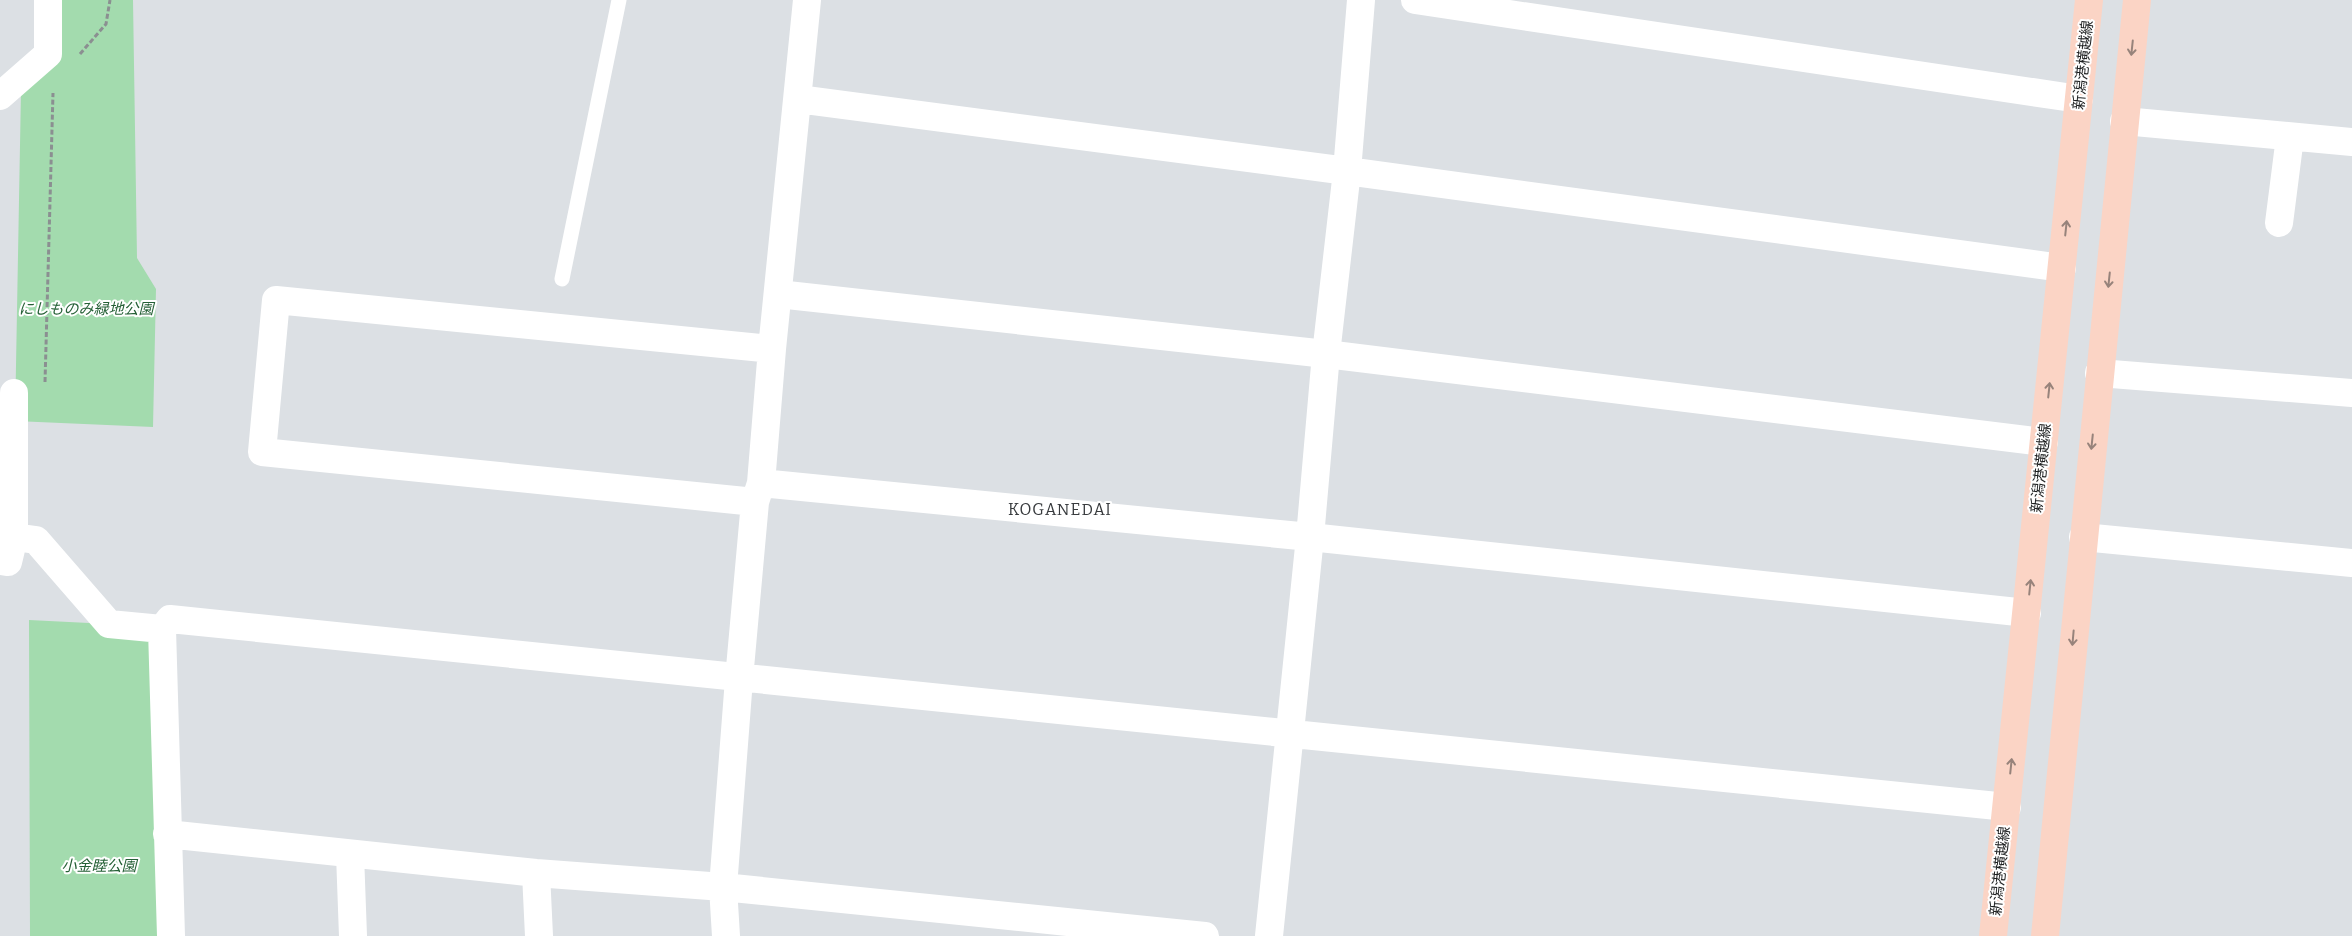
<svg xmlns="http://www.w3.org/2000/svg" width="2352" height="936" font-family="Bitter,'Noto Sans JP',serif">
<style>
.green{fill:#a3dbae}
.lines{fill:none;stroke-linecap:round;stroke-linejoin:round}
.path{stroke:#8b8f91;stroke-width:3;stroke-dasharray:5 2.5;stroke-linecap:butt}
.lane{stroke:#fff;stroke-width:15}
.street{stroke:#fff;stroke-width:28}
.primary{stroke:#fbd4c5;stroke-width:28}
.oneway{stroke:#97837b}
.labels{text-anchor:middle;stroke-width:4;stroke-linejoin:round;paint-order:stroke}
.street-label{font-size:15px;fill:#1d1f20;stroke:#fff}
.park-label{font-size:15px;font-style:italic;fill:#256036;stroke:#fff}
.neighbourhood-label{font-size:16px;letter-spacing:1px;fill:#383b3e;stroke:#fff}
</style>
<rect width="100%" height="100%" fill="#dce0e4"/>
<!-- green -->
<path class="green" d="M48,0H133L137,258L156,289L153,427L15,421L21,90L48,54Z
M29,620L109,624L162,629L171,936H30Z"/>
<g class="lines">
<!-- path -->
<path class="path" d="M80,54L106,24L110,0
M45,382L53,93"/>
<!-- lane -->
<path class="lane" d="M562,279L619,0"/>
<!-- street -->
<path class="street" d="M1415,0L2079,99
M0,96L48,54V0
M798,99L1347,171L2062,268
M2124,121L2352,142
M2279,223L2290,137
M778,294L1326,354L2044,442
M2099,373L2352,393
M761,483L1310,537L2027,613
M755,502L262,452L276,300L772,349
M14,537L36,540L109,624L162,629L170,619L2007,807
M2083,537L2352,563
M0,561L8,562L14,537V393
M162,629L171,936
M167,834L536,873L723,887L1205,936
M350,854L353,936
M536,873L539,936
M726,936L723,887L739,679L755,502L761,483L772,349L807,0
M1269,936L1310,537L1326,354L1347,171L1361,0"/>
<!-- primary -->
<path class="primary" d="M1993,936L2089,0
M2045,936L2137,0"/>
</g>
<!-- one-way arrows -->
<defs><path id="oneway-shaft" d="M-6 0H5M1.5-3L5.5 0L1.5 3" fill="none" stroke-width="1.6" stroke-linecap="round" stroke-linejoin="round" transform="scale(1.25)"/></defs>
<g class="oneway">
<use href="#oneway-shaft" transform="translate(2132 48) rotate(96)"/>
<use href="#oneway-shaft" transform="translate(2066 228) rotate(-84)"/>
<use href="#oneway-shaft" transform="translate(2109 280) rotate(96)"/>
<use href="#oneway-shaft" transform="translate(2049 390) rotate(-84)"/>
<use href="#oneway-shaft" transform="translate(2092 442) rotate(96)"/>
<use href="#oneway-shaft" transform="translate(2030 587) rotate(-84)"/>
<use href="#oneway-shaft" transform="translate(2073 638) rotate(95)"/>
<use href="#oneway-shaft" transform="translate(2011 766) rotate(-84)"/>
</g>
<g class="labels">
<!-- street labels -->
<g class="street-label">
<text transform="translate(2083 65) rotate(-84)" y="5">新潟港横越線</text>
<text transform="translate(2041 468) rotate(-84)" y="5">新潟港横越線</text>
<text transform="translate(2000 871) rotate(-84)" y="5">新潟港横越線</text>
</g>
<!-- park labels -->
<g class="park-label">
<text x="86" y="314">にしものみ緑地公園</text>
<text x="99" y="871">小金睦公園</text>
</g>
<!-- neighbourhood labels -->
<g class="neighbourhood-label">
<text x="1060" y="515">KOGANEDAI</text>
</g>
</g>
</svg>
